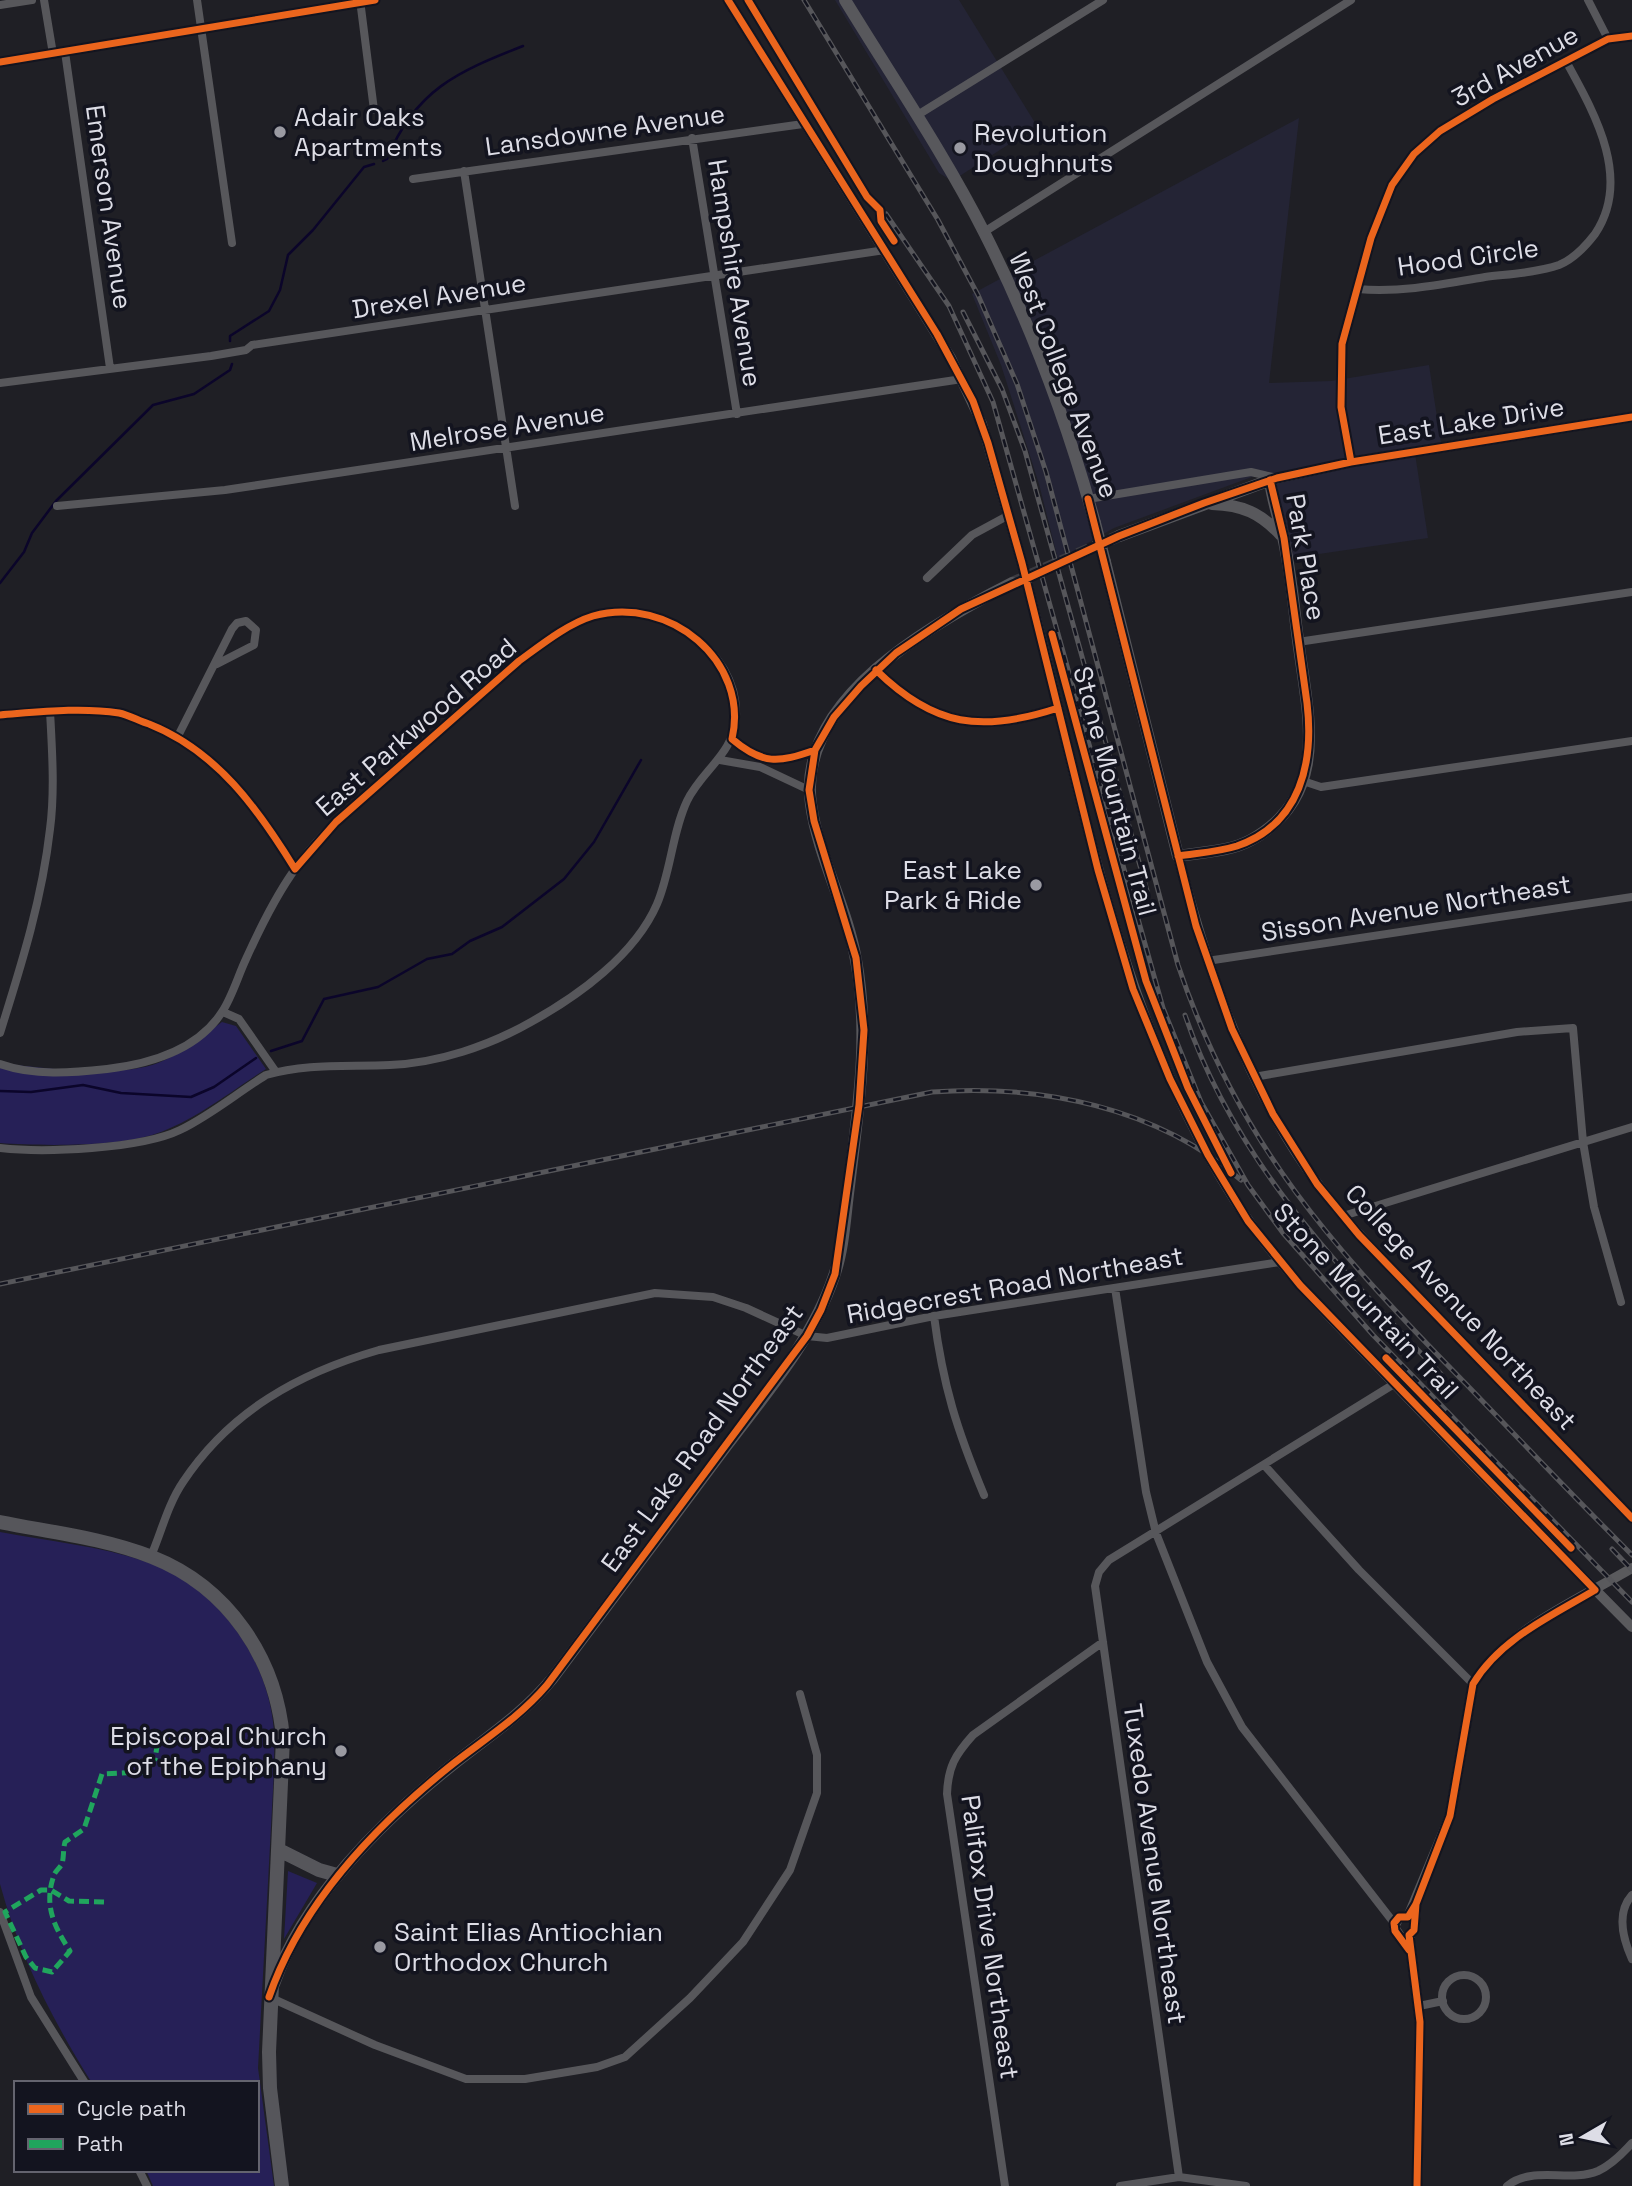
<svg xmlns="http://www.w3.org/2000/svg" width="1632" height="2186" font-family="'Space Grotesk',sans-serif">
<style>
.built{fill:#242435}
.green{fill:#262057}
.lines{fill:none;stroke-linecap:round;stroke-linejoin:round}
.stream{stroke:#0b052a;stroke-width:2.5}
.primary-tunnel{stroke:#3c3c42;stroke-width:12;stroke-dasharray:12 6;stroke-linecap:butt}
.street{stroke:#57575b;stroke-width:8}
.secondary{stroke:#5a5a5d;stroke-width:10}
.primary{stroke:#58585c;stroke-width:12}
.highway{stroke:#56565b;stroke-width:14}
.rail-casing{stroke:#56565a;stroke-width:5}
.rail{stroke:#13141f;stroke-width:2.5;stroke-dasharray:8;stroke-linecap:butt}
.secondary-bridge{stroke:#5a5a5d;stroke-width:10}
.primary-bridge{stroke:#58585c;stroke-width:12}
.quiet{stroke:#20a55d;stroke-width:5;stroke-dasharray:10 5;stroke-linecap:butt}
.cycleway-casing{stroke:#13141f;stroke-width:11}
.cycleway{stroke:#eb651d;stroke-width:7}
.poi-dot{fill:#9a9aa2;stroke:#13141f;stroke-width:2.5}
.labels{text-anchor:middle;stroke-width:7;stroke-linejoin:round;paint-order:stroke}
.street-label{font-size:26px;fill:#dddde6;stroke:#13141f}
.poi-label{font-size:26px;fill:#dddde6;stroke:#13141f;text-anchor:start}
</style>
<rect width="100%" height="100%" fill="#1f1f25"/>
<!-- built -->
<path class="built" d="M835,0H959L1037,126L952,181L939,173Z
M1299,118L1269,383L1331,381L1429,365L1441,443L1414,447L1428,538L1285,559L1268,471L1114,528L1058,560L1039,484L1001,365L972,294Z"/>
<!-- green -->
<path class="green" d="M222,1022L236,1026L266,1069C231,1091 194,1121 155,1134C118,1147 40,1146 0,1143V1063C39,1068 121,1078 158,1063C181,1054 202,1036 222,1022Z
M0,1532C48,1541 100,1546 147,1562C214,1585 265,1653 273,1722C275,1738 274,1755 274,1771L258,2068L274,2186H153L146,2170H257V2083H92C53,2021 19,1955 0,1884Z
M288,1871L317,1883L284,1939Z"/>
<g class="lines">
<!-- stream -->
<path class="stream" d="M383,161L387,159C415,90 457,72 523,46
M230,341V336L269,311L280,290L288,255L313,230L364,167L374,164
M0,583L24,552L32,533L56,501L153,405L194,394L230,370L232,364
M271,1051L302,1041L324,999L378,987L427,959L452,954L470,941L502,927L564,879L594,842L641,760
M0,1091L31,1092L83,1085L121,1093L191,1097L214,1087L256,1058"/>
<!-- primary-tunnel -->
<path class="primary-tunnel" d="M1012,583L1119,536"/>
<!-- street -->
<path class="street" d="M44,0L53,54
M197,0L232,243
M360,0L374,110
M1588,0L1608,39
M0,5L32,0
M65,52L110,368
M0,62L375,0
M916,116L1103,0
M692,138L737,414
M464,171L515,506
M413,179L803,124
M984,232L1351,0
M1358,289C1400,293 1444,284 1485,277C1509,274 1536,273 1559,265C1574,259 1585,247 1595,234C1632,179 1595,114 1567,63
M0,383L211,356L246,350L252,345L885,250
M1351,462L1341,407L1342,344L1371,238L1392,185L1414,154L1440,131L1493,99L1608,39L1632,36
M1088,499L1251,472L1277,478
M57,506L225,490L962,379
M927,578L972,535L1009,515
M1298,642L1632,592
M0,715C39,712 80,707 119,713C129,715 139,721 149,724C217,751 258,809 295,869
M178,736L232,629L237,623L246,621L256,630L254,645L217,664
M732,739C763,765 778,763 815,750
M720,760L760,767L809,790
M1303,781L1321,787L1632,741
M1207,961L1632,897
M223,1012L239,1019L276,1072
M0,1033C21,966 42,900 50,829C55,791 52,749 50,711
M0,1064C34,1076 71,1073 107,1069C149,1064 197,1051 222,1012C232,997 238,976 246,959C260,928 277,893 298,865C332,818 381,783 424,746C457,716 489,685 524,658C544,642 570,622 595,616C658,600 739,647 736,717C734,754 702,770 687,801C672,833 671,871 657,904C635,955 578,996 531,1022C489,1046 438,1063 390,1065C348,1067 306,1063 266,1075C237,1093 211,1115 180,1130C141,1149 44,1153 0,1148
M1254,1077L1517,1032L1573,1028L1583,1142L1594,1207L1621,1302
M1343,1216L1632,1127
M1115,1288L1146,1492L1156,1533L1207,1662L1242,1727L1394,1923
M934,1316C943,1386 957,1430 984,1495
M1265,1466L1359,1570L1473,1684
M151,1556C161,1533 168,1504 183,1482C230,1411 299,1373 379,1350L655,1293L713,1297L746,1308L807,1336L827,1338L934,1316L1280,1262
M1632,1895C1616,1913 1623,1939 1632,1959
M0,1912L31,1997L85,2083
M1442 1997a22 22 0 1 1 44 0a22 22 0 1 1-44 0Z
M269,1997L375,2045L466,2079H525L597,2067L625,2057L690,1998L743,1942L790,1870L817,1793V1755L800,1694
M1419,2006L1443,2001
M139,2170L147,2186
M1179,2177L1095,1586L1099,1572L1109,1560L1394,1384
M1005,2186L947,1794C948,1767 955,1755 973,1735L1103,1642
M1120,2186L1179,2177L1246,2186
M1507,2186C1533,2165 1569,2183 1598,2171C1611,2165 1623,2153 1632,2143"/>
<!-- secondary -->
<path class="secondary" d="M728,0L951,358L982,424L1022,563
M1270,480L1351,462L1632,417
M1030,595C1084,801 1118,1017 1234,1199C1276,1265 1333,1320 1387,1376C1468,1461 1550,1544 1632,1627
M876,670C934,727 982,733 1058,708
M1178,856C1205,959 1237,1060 1295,1151C1336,1216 1391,1268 1444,1323C1507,1388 1570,1453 1632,1518
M1416,1907L1414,1930L1409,1935L1420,2022L1417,2186
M1408,1917L1450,1816L1473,1684C1507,1629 1578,1600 1632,1568
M1407,1947L1394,1927L1399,1917H1408"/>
<!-- primary -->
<path class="primary" d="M845,0C892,77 944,153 985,234C1031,325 1068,425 1095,523
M1212,504C1243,505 1260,513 1281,535
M1105,562L1178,856C1202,852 1229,852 1251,840C1327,798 1310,724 1300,654C1294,615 1292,576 1283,537C1279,518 1272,500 1270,480L1119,536
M274,1984C303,1899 382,1821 451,1766C487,1737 522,1715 552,1679C610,1601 669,1523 727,1445C767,1392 813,1339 834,1276C844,1248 845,1215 849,1186C858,1110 870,1036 856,960C847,907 818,857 811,804C796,699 933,623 1012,583"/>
<!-- highway -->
<path class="highway" d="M0,1522C50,1532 104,1538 152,1557C228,1587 276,1658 283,1738L269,2052L270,2088L282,2186
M279,1850L319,1870L337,1875"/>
<!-- rail casing -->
<g class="rail-casing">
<path id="rail" d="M804,0L938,220L978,295L1017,384L1046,472L1178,965C1238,1145 1336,1251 1466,1384C1521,1441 1576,1499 1632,1555
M886,214L949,306L993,402L1163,1008L1201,1102L1248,1185L1283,1233L1373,1335L1632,1602
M963,312L1002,389L1025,451L1147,891
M1185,1015C1234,1159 1337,1267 1441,1374
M0,1284L932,1092C1040,1084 1157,1107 1241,1180
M1612,1549L1632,1570"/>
</g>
<!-- rail -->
<use href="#rail" class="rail"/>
<!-- secondary-bridge -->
<path class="secondary-bridge" d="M1022,563L1030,595"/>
<!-- primary-bridge -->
<path class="primary-bridge" d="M1095,523L1105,562"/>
<!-- quiet -->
<path class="quiet" d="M104,1902L69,1901L51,1890H41L5,1912L26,1957L35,1968L52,1972L70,1951C55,1928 44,1907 53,1878C54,1872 59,1869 62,1864C64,1857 63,1849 65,1842L84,1829L102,1774L142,1772L155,1759L159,1734"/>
<!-- cycleway casing -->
<g class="cycleway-casing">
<path id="cycleway" d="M728,0L937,334L973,401L988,443L1022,563L1098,870L1133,989L1170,1079L1208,1155L1248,1221L1300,1285L1595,1590
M748,0L867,197L880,210L881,221L894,241
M0,62L375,0
M1351,462L1341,407L1342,344L1371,238L1392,185L1414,154L1440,131L1493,99L1608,39L1632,36
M1088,499L1196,926L1232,1029L1273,1114L1317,1184L1359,1235L1632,1518
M1052,634L1146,981L1188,1088L1231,1173
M876,670C934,727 982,733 1058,708
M0,715C39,712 80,707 119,713C129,715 139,721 149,724C217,751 258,809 295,869L336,822L519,661C541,645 567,624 593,616C669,595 750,661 732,739C763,765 778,763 815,750
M1178,856C1198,853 1218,852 1237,846C1301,824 1314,762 1307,703L1284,538L1270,480
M1386,1358L1571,1548
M1416,1904L1414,1930L1409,1935L1420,2022L1417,2186
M1409,1950L1395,1931L1394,1923L1399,1917H1408L1416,1904L1450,1816L1473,1684C1500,1639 1551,1616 1595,1590
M269,1997C301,1904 373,1828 449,1767C483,1740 518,1719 547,1685L807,1336L821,1310L835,1274L859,1105L864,1030L856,958L814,821L809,790L815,750L834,717L861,686L896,653L961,609L1119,536L1204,503L1277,478L1351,462L1632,417"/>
</g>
<!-- cycleway -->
<use href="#cycleway" class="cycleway"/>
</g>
<!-- markers -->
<g class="poi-dot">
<circle cx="280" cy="132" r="7"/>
<circle cx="960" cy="148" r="7"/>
<circle cx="1036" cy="885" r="7"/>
<circle cx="341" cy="1751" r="7"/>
<circle cx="380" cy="1947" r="7"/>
</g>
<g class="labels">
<!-- street labels -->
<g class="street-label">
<text transform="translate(1515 66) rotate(-29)" y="9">3rd Avenue</text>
<text transform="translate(605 130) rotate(-8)" y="9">Lansdowne Avenue</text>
<text transform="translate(109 207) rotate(82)" y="9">Emerson Avenue</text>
<text transform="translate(1468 257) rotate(-8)" y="9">Hood Circle</text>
<text transform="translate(735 273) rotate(81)" y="9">Hampshire Avenue</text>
<text transform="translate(439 296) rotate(-9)" y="9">Drexel Avenue</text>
<text transform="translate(1064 375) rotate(69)" y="9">West College Avenue</text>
<text transform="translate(1471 421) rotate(-9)" y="9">East Lake Drive</text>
<text transform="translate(507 427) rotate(-9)" y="9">Melrose Avenue</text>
<text transform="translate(1306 557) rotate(80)" y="9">Park Place</text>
<text transform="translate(416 727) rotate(-41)" y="9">East Parkwood Road</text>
<text transform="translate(1115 791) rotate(75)" y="9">Stone Mountain Trail</text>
<text transform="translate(1416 908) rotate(-9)" y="9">Sisson Avenue Northeast</text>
<text transform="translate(1015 1285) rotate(-10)" y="9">Ridgecrest Road Northeast</text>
<text transform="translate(1366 1301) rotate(47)" y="9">Stone Mountain Trail</text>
<text transform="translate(1461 1307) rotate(47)" y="9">College Avenue Northeast</text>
<text transform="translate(702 1438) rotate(-54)" y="9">East Lake Road Northeast</text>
<text transform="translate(1155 1864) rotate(82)" y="9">Tuxedo Avenue Northeast</text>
<text transform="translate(990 1937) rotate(82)" y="9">Palifox Drive Northeast</text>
</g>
<!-- poi labels -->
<g class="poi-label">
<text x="294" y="126">Adair Oaks<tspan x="294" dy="30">Apartments</tspan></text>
<text x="974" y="142">Revolution<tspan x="974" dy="30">Doughnuts</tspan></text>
<text x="1022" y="879" text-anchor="end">East Lake<tspan x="1022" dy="30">Park &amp; Ride</tspan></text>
<text x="327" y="1745" text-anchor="end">Episcopal Church<tspan x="327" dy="30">of the Epiphany</tspan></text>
<text x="394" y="1941">Saint Elias Antiochian<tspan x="394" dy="30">Orthodox Church</tspan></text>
</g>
</g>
<!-- legend -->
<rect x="14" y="2081" width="245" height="91" fill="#13141f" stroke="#64646f" stroke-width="2"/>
<rect x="28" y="2104" width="35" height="10" fill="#eb651d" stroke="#64646f" stroke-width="2"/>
<text x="77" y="2116" font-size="21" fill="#dddde6">Cycle path</text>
<rect x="28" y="2139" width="35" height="10" fill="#20a55d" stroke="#64646f" stroke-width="2"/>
<text x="77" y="2151" font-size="21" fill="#dddde6">Path</text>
<!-- north arrow -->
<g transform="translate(1583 2137) rotate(261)" stroke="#13141f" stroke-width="5" paint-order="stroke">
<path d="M0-5L12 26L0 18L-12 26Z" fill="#dddde6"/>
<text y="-10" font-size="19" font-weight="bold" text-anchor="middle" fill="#dddde6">N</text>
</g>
</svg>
